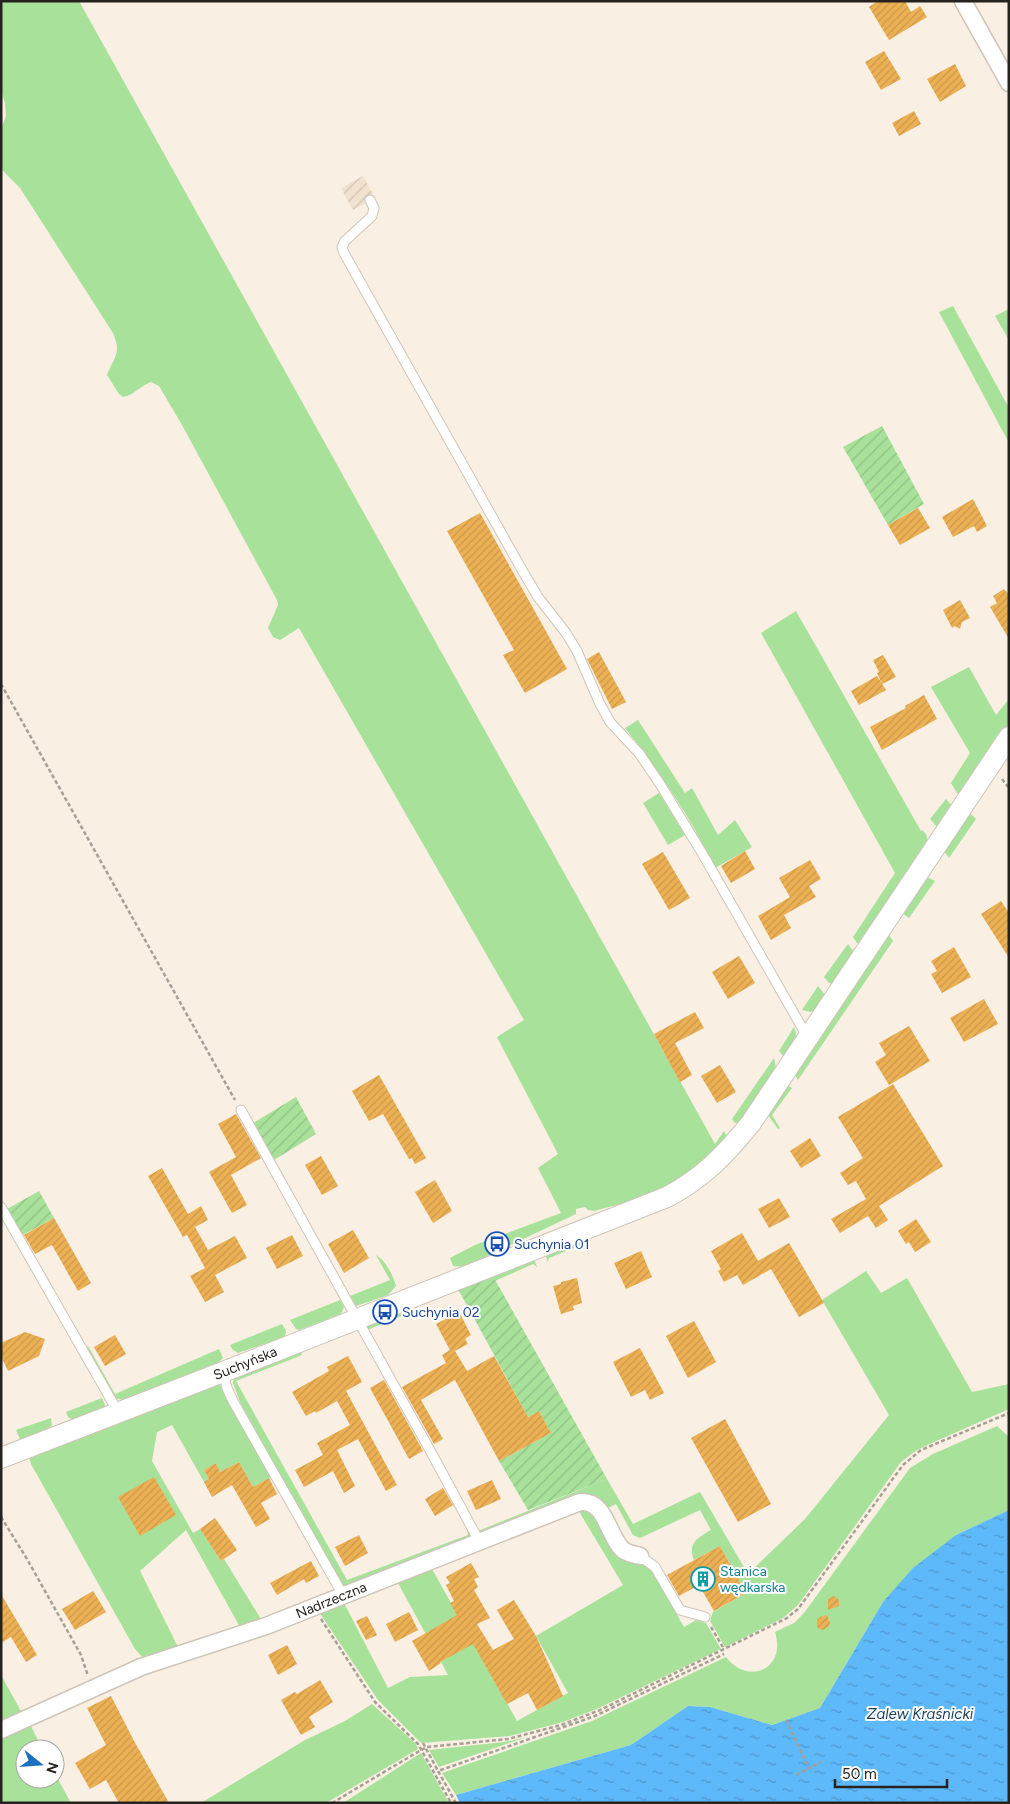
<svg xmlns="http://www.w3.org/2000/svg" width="1010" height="1804" font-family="Figtree,sans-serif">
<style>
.industrial{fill:url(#industrial-furrows)}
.green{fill:#a7e19a}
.garden{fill:url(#garden-furrows)}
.water{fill:url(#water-ripples)}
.building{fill:url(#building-hatch)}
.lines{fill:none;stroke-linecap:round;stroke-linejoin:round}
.service-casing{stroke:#cec5b8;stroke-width:11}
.minor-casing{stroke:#cec5b8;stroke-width:19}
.tertiary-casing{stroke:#cec5b8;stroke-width:22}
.path{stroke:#a79f95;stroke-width:2.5;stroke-dasharray:4 2.5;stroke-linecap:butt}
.service{stroke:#fff;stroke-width:9}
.minor{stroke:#fff;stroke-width:16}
.tertiary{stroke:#fff;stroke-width:20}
.labels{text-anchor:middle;stroke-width:4;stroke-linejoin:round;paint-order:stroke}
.transit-label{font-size:14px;fill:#164399;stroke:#fff;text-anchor:start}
.street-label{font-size:14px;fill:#26231e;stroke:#fff}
.culture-label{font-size:14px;fill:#0d838f;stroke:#fff;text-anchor:start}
.water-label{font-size:15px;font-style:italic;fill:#173d58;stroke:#fff}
</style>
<defs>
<pattern id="industrial-furrows" width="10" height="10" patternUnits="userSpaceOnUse" patternTransform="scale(1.25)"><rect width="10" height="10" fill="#f0e2cf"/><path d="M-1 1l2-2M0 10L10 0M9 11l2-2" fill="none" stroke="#cec2b1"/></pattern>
<pattern id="garden-furrows" width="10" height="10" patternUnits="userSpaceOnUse" patternTransform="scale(1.25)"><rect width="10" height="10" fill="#a7e19a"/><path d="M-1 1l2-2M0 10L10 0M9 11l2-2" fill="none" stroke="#90c184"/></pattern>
<pattern id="water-ripples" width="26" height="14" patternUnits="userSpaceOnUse" patternTransform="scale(1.25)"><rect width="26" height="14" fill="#5eb9fb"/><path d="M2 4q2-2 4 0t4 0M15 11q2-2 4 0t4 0" fill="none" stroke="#4d96cb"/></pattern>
<pattern id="building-hatch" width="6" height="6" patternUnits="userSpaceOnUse" patternTransform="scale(1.25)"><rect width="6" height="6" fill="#edb155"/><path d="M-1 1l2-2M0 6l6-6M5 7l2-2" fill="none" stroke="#cb984a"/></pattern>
</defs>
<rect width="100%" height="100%" fill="#f9efe2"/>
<!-- industrial -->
<path class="industrial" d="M363,176L375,198L353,210L341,188Z"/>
<!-- green -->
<path class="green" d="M1,1H79L715,1144L724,1131C726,1135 728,1138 726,1142C719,1153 683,1178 671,1185C647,1197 620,1204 594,1211L588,1210L585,1207L576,1209V1214L464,1267L453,1266L450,1258L475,1245L561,1213L538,1168L558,1154L497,1037L524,1020L299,628L280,640L273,637L268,628L278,605L277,600L182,425L159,386L151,382C140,386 134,395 123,397L119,394L107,375C114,356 122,354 113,333L20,188L1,169V129L6,116L5,103L1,90Z
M953,306L1009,408V443L939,312Z
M1009,309V340L995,316Z
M796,611L921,831L922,830L926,834L928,841L860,944L857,943L853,937L895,873L761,633Z
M969,667L996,715L1009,699V723L960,795L957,793L951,783L970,753L931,687Z
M638,720L685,793L692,788L718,835L735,820L752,847L715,868C691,818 659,771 625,728Z
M659,793L685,835L668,845L643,803Z
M946,799L952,806L937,827L930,819Z
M970,813L976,819L949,858L944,851Z
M927,877L935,881L909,918L902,913Z
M888,934L893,941L798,1080L795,1075Z
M848,944L854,952L833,985L828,982L824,977Z
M818,986L825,995L817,1008L811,1012L802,1010Z
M794,1027C800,1040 791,1047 784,1057L779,1051Z
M774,1058L776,1069L742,1121L735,1123L732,1119Z
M787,1085L792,1088L772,1115L780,1128L778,1129L768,1115Z
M589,1237L591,1241L549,1258L548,1262L545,1254Z
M376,1255C386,1261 393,1275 396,1286L388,1295L356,1306L350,1296L390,1280Z
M534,1259L537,1267L533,1264L495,1281L493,1276Z
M866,1271L881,1293L907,1278L972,1392L1009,1384V1409L925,1446L914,1452L901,1462L798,1605L783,1618L725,1647L710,1621L713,1612L746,1593L720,1546L694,1560C687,1544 698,1537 711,1530L700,1510L640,1538L633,1535L616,1504L606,1509C602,1501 600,1497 591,1496L480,1534L478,1531L607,1479L633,1524L700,1492L748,1574L805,1519L889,1415L822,1300Z
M340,1300L344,1307L341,1314L299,1330L296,1329L290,1320Z
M407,1309L409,1313L367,1330L364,1326Z
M282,1324L286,1331L285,1337L238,1353L232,1349L230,1345Z
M88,1346L115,1394L219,1349L223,1358L219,1362L123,1400L114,1398L85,1349Z
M300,1351L302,1355L236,1381L347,1580L468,1535L465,1523L471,1533V1538L341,1588L240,1402L233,1383L234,1377Z
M216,1384L220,1385L271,1477L253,1487L239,1462L220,1472L216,1463L204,1470L209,1479L204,1482L172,1425L157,1432L152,1461L193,1533L200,1529L221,1561L224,1559L261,1619L240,1627L186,1530L140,1571L178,1647L144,1659L135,1649L31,1464L29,1457Z
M102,1398L105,1405L104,1408L73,1420L68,1417L66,1412Z
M51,1418L52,1426L25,1439H20L16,1430Z
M997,1426L1009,1437V1510L956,1535L883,1602L820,1708L772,1725L710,1707L688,1706L631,1745L456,1795L442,1773L592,1721L726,1657C748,1686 787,1669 775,1632L794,1623L804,1613L910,1468L933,1454Z
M585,1507L642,1563L651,1569L684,1627L696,1620L706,1623L721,1649L599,1708L563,1722L510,1736L421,1743L378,1700L317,1609L344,1603L388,1688L410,1677L448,1675L398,1583L371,1593L369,1589L432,1569L517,1721L568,1693L536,1636L623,1585L577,1508Z
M1,1675L22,1713L73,1689L1,1723Z
M372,1704L416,1744L418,1749L326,1803H201L305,1740L345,1721Z
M30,1724L42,1749H25V1779H55V1774L71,1803H1V1737Z
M527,1737L439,1767L429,1750L504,1742Z
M421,1753L449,1803H343Z"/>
<!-- garden -->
<path class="garden" d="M882,426L924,504L888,525L843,447Z
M296,1097L316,1134L274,1160L253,1123Z
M39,1191L54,1218L21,1236L7,1209Z
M493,1276L607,1479L528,1510L499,1461L551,1433L539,1411L528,1417L458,1289Z"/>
<!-- water -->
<path class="water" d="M1009,1510V1803H460L456,1795L631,1745L688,1706L710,1707L772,1725L820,1708L883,1602L913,1568L956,1535Z"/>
<!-- building -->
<path class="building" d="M878,1H905L911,12L920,6L927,17L889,40L869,7Z
M884,51L901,79L881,90L865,62Z
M955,64L966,86L940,102L927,79Z
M914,111L921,124L899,136L892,123Z
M973,499L987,526L977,532L974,526L953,537L942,517Z
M918,508L930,528L900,545L888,525Z
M480,513L567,669L525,693L503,655L514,650L447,531Z
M1004,589L1009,595V639L990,607L997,603L993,596Z
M960,600L970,618L962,622L960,629L955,626L952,628L943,610Z
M599,652L626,702L612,709L587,659Z
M883,655L896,677L882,684L877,673L879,672L873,660Z
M877,676L886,690L859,705L851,691Z
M924,695L937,719L882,750L870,727L906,708L905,706Z
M745,851L755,869L731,883L721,866Z
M663,852L690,898L669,910L642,864Z
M810,860L821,879L809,886L816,897L784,915L791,928L771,940L758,916L790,897L779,878Z
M1001,901L1009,913V958L981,914Z
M954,947L971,977L942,993L931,974L937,971L931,961Z
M739,956L755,983L728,999L712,972Z
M984,999L998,1024L964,1042L950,1018Z
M695,1012L704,1028L675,1043L692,1075L680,1082L654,1034Z
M909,1026L930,1061L889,1085L875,1062L886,1055L879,1043Z
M720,1065L736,1092L717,1103L701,1076Z
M379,1075L426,1158L415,1164L412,1158L409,1159L383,1114L369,1121L352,1091Z
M893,1084L943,1166L879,1206L888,1220L876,1228L868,1216L840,1233L831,1219L866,1199L856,1181L848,1185L840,1173L863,1158L838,1117Z
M236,1114L261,1158L231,1175L247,1205L232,1213L209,1172L236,1157L218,1124Z
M810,1138L821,1156L801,1168L790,1151Z
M321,1156L338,1186L322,1195L305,1165Z
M162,1168L188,1214L201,1206L208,1220L195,1227L208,1250L235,1236L247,1258L215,1275L224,1292L205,1302L190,1276L205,1268L187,1235L183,1237L148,1176Z
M435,1180L452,1211L433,1223L415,1192Z
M779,1198L790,1217L769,1228L758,1209Z
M54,1218L91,1283L78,1291L52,1245L35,1254L24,1235Z
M916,1219L931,1242L915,1252L909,1242L906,1244L898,1231Z
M353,1230L369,1258L344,1273L328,1244Z
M742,1233L758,1261L789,1243L824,1303L799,1317L771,1269L743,1285L737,1275L724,1282L718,1271L721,1269L711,1251Z
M292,1235L303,1256L277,1269L266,1248Z
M641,1251L652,1277L626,1289L614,1263Z
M577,1278L582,1303L573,1306L574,1310L561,1314L553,1286L561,1284V1282Z
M459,1312L471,1335L465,1339L468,1344L455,1351L467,1371L494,1356L528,1417L539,1411L551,1433L499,1461L455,1380L421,1400L443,1439L434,1444L402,1387L446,1363L442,1355L450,1350L436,1324Z
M694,1321L716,1362L688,1378L666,1336Z
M25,1332L45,1339L39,1356L8,1371L1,1356V1343Z
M115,1335L126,1354L105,1366L94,1347Z
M640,1348L664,1393L650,1400L645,1390L631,1397L613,1362Z
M348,1356L362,1382L346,1391L397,1485L386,1491L358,1439L337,1450L355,1486L344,1493L333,1471L304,1487L295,1470L323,1455L317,1443L350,1425L337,1401L316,1413L315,1411L306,1416L292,1392L329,1371L327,1367Z
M384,1380L423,1451L409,1459L370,1388Z
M725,1419L771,1504L738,1522L691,1438Z
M239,1462L253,1487L269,1478L277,1494L261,1503L270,1519L256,1527L232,1485L212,1497L204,1482L209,1479L204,1470L216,1463L220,1472Z
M154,1477L176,1515L140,1536L118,1497Z
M492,1480L501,1499L476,1510L467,1491Z
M443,1488L453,1505L435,1516L425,1499Z
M215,1518L237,1550L221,1561L200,1529Z
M359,1535L368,1553L345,1566L335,1547Z
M720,1546L746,1593L714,1611L699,1585L679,1596L667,1575Z
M311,1561L319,1576L306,1583L304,1579L277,1595L270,1583Z
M471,1563L479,1577L474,1579L478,1587L474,1590L490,1618L477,1624L493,1650L514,1639L497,1610L514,1600L536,1636L563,1696L537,1710L528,1693L507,1704L473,1644L440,1662L441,1663L429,1671L412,1641L457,1615L450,1603L454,1601L446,1585L450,1583L446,1577Z
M93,1591L106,1612L75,1630L62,1609Z
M1,1594L37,1655L26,1662L11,1637L1,1643Z
M834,1596L839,1600V1606L828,1610V1599Z
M409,1612L418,1630L395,1642L386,1624Z
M827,1615L830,1623L829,1626L823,1630L820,1629L817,1627V1620L820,1617Z
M367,1616L377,1635L366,1640L356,1621Z
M287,1645L297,1664L278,1675L268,1655Z
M320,1680L333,1702L309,1717L315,1727L301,1735L281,1700L295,1692L297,1694Z
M111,1696L133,1739L169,1803H119L106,1780L90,1789L75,1763L106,1745L87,1708Z"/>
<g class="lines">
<!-- service casing -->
<g class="service-casing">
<path id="service" d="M370,200L374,208L372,216L345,241L342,247L344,253L522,570L538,597L566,633L577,651L600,704L610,722L639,753L660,784L702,853L808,1038
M241,1110L431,1452L479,1541
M1,1207L118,1412
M223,1372L227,1388L233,1401L343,1595
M640,1556L655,1567L680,1610L705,1617"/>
</g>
<!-- minor casing -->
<g class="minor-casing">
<path id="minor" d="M963,1L1009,83
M1,1730L141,1667L266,1626L580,1502C606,1500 607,1534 622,1549C627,1554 634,1554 640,1556"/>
</g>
<!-- tertiary casing -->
<g class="tertiary-casing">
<path id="tertiary" d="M1,1458L223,1372L667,1197C703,1178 725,1155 751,1123L1009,737"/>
</g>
<!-- path -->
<path class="path" d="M1,684L235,1100
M1002,779L1009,788
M1,1517L27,1559L81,1655L88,1676
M321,1619L375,1702L418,1744L451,1803
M711,1627L724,1649
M786,1720L809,1768
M423,1743L438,1771
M796,1775L821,1762
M332,1803L421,1750L427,1747L508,1739L561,1725L600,1710L787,1618L798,1609L903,1465L921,1450L1009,1413
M456,1803L438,1771L595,1716L724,1654"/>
<!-- service -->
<use href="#service" class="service"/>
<!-- minor -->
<use href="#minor" class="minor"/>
<!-- tertiary -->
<use href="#tertiary" class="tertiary"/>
</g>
<!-- icons -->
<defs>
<g id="bus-ring" transform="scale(1.25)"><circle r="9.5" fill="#fff" stroke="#1a4fb4" stroke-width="1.5"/><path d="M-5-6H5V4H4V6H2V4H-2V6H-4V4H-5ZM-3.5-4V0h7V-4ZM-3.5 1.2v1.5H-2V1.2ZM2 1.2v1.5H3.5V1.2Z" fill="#1a4fb4"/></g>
<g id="building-ring" transform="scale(1.25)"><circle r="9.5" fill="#fff" stroke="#0f9aa8" stroke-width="1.5"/><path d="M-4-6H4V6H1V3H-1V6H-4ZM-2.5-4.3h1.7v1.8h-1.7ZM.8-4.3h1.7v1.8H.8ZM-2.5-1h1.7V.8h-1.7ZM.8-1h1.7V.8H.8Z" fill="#0f9aa8"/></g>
</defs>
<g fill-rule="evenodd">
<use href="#bus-ring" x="497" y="1244"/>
<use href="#bus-ring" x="385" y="1312"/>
<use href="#building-ring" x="703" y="1579"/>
</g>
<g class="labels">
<!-- transit labels -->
<g class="transit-label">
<text x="514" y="1249">Suchynia 01</text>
<text x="402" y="1317">Suchynia 02</text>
</g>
<!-- street labels -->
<g class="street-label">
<text transform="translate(245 1363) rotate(-22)" y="5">Suchyńska</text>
<text transform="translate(331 1600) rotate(-22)" y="5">Nadrzeczna</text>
</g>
<!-- culture labels -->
<g class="culture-label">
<text x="720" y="1576">Stanica<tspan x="720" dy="16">wędkarska</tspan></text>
</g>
<!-- water labels -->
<g class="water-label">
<text x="920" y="1719">Zalew Kraśnicki</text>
</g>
</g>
<!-- border -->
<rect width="1010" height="1804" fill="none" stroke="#26231e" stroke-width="5"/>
<!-- north arrow -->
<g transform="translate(40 1764) rotate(107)"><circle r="24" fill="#ffffff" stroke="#a8a7a5"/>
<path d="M0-4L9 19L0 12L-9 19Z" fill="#1c70be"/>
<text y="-8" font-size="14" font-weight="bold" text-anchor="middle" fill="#26231e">N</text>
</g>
<!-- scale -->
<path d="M835 1779v8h112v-8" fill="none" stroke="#26231e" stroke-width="2.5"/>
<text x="842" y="1779" font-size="15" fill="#26231e" stroke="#ffffff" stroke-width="4" paint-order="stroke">50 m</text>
</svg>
